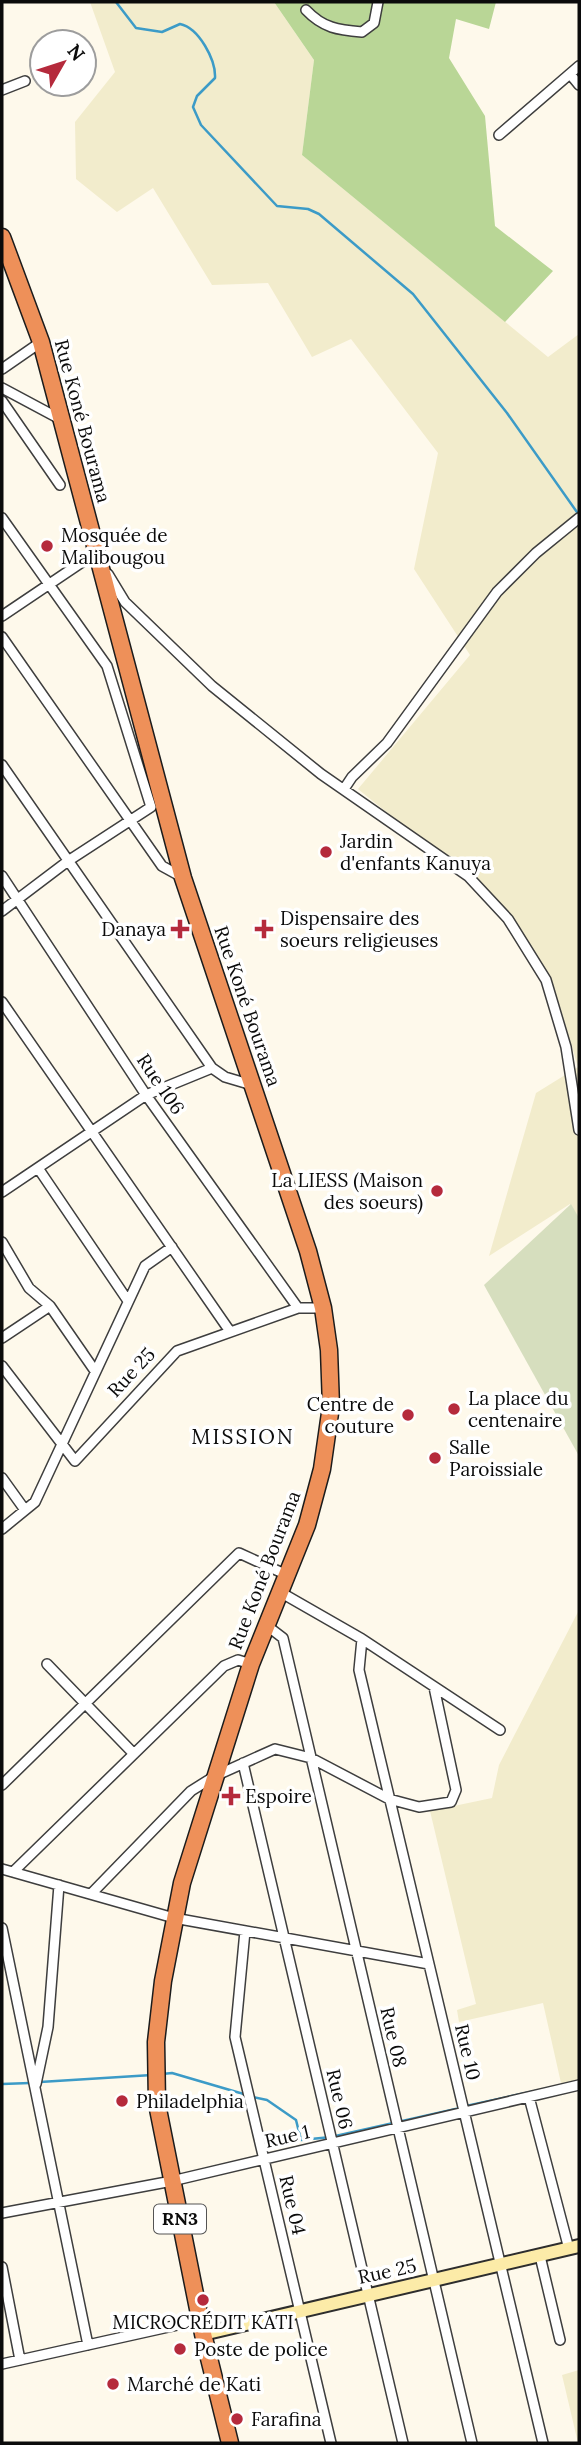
<svg xmlns="http://www.w3.org/2000/svg" width="581" height="2445" font-family="Lora,serif">
<style>
.farmland{fill:#f2eccc}
.forest{fill:#b9d696}
.cemetery{fill:#d6debe}
.lines{fill:none;stroke-linecap:round;stroke-linejoin:round}
.stream{stroke:#3c9bc7;stroke-width:2.5}
.street-casing{stroke:#3e3e3e;stroke-width:12}
.secondary-casing{stroke:#2d2d2d;stroke-width:16}
.highway-casing{stroke:#1c1c1c;stroke-width:19}
.street{stroke:#fff;stroke-width:9}
.secondary{stroke:#fceba8;stroke-width:12}
.highway{stroke:#ee9059;stroke-width:16}
.poi-dot{fill:#b52a3c;stroke:#fff;stroke-width:2.5}
.labels{text-anchor:middle;stroke-width:7;stroke-linejoin:round;paint-order:stroke}
.shield{fill:#fff;stroke:#545454;stroke-width:2}
.shield-label{font-size:18px;font-weight:bold;fill:#0b0b0b}
.street-label{font-size:19px;fill:#0b0b0b;stroke:#fff}
.poi-label{font-size:19px;fill:#0b0b0b;stroke:#fff;text-anchor:start}
.neighbourhood-label{font-size:21px;letter-spacing:2px;fill:#0b0b0b;stroke:#fff}
</style>
<rect width="100%" height="100%" fill="#fef9eb"/>
<!-- farmland -->
<path class="farmland" d="M90,2H274L314,60L302,155L548,357L579,334V1218L570,1204L489,1256L536,1093L578,1067L552,981L508,911L358,789L470,655L414,569L438,453L351,339L312,357L268,283L212,285L153,188L117,212L76,179L75,122L115,72Z
M579,1610V2080L561,2083L543,2003L459,2022L457,2010L476,2004L430,1811L492,1798L499,1765Z
M579,2370V2443H578L562,2375Z"/>
<!-- forest -->
<path class="forest" d="M274,2H496L489,29L456,19L449,58L485,116L495,226L553,271L505,322L302,155L314,60Z"/>
<!-- cemetery -->
<path class="cemetery" d="M571,1204L579,1218V1456L484,1285Z"/>
<g class="lines">
<!-- stream -->
<path class="stream" d="M116,2L136,28L162,32L180,24C199,28 216,60 215,78L197,96L193,107L201,125L277,206L308,209L319,214L413,294L507,413L579,515
M162,2074L172,2073L247,2095
M40,2082L152,2075
M2,2084L30,2083
M253,2097L267,2100L296,2120L301,2140L331,2137L460,2108
M466,2106L535,2091"/>
<!-- street casing -->
<g class="street-casing">
<path id="street" d="M306,10C323,28 338,30 362,32L374,23L378,2
M570,74L579,85
M2,90L25,81
M499,135L579,66
M2,369L41,342
M2,388L60,419
M2,401L60,485
M2,518L107,666L151,807L68,861L2,911
M108,574L125,602L212,686L321,774L468,876L508,919L546,980L566,1047L579,1130
M2,616L97,552L98,555
M2,637L162,866L182,877
M2,765L212,1068L225,1077L252,1085
M344,789L352,777L387,743L497,592L536,553L579,518
M2,876L146,1095L298,1308
M2,1002L229,1330
M38,1168L128,1301
M2,1192L146,1095L212,1068
M2,1242L29,1288L50,1306L95,1371
M2,1338L50,1306
M2,1366L75,1461L177,1351L298,1308H323
M2,1478L25,1510
M2,1529L35,1502L145,1266L172,1247
M280,1592L362,1639L500,1730
M266,1625L283,1638L472,2443
M362,1639L359,1670L543,2443
M47,1664L134,1754
M243,1763L403,2443
M2,1785L239,1553L287,1575
M2,1869L174,1918L429,1964
M13,1872L224,1666L238,1660L251,1664
M91,1894L191,1791L215,1776L275,1749L311,1758L389,1799L419,1807L451,1802L456,1790L434,1687
M2,1928L88,2345
M245,1931L235,2037L331,2443
M36,2084L48,2027L59,1885
M529,2097L569,2249
M2,2213L172,2181L579,2085
M540,2256L560,2340
M2,2267L20,2360
M2,2364L200,2320"/>
</g>
<!-- secondary casing -->
<g class="secondary-casing">
<path id="secondary" d="M203,2334L579,2246"/>
</g>
<!-- highway casing -->
<g class="highway-casing">
<path id="highway" d="M2,237L41,342L183,878L308,1251L323,1308L329,1350L331,1406L322,1469L307,1525L251,1664L182,1883L163,1981L156,2042L157,2104L203,2334L230,2443"/>
</g>
<!-- street -->
<use href="#street" class="street"/>
<!-- secondary -->
<use href="#secondary" class="secondary"/>
<!-- highway -->
<use href="#highway" class="highway"/>
</g>
<!-- markers -->
<g class="poi-dot">
<circle cx="47" cy="546" r="7"/>
<circle cx="326" cy="852" r="7"/>
<path d="M176.5 918.5h7v7h7v7h-7v7h-7v-7h-7v-7h7z"/>
<path d="M260.5 918.5h7v7h7v7h-7v7h-7v-7h-7v-7h7z"/>
<circle cx="437" cy="1191" r="7"/>
<circle cx="454" cy="1409" r="7"/>
<circle cx="408" cy="1415" r="7"/>
<circle cx="435" cy="1458" r="7"/>
<path d="M227.5 1785.5h7v7h7v7h-7v7h-7v-7h-7v-7h7z"/>
<circle cx="122" cy="2101" r="7"/>
<circle cx="203" cy="2300" r="7"/>
<circle cx="180" cy="2349" r="7"/>
<circle cx="113" cy="2384" r="7"/>
<circle cx="237" cy="2419" r="7"/>
</g>
<g class="labels">
<!-- shield labels -->
<rect class="shield" x="154" y="2204.5" width="52" height="29" rx="5"/>
<g class="shield-label">
<text x="180" y="2225">RN3</text>
</g>
<!-- street labels -->
<g class="street-label">
<text transform="translate(83 421) rotate(75)" y="7">Rue Koné Bourama</text>
<text transform="translate(248 1006) rotate(71)" y="7">Rue Koné Bourama</text>
<text transform="translate(161 1084) rotate(56)" y="7">Rue 106</text>
<text transform="translate(131 1372) rotate(-47)" y="7">Rue 25</text>
<text transform="translate(264 1570) rotate(-69)" y="7">Rue Koné Bourama</text>
<text transform="translate(394 2037) rotate(77)" y="7">Rue 08</text>
<text transform="translate(468 2052) rotate(77)" y="7">Rue 10</text>
<text transform="translate(340 2099) rotate(77)" y="7">Rue 06</text>
<text transform="translate(287 2136) rotate(-13)" y="7">Rue 1</text>
<text transform="translate(293 2205) rotate(77)" y="7">Rue 04</text>
<text transform="translate(387 2271) rotate(-12)" y="7">Rue 25</text>
</g>
<!-- poi labels -->
<g class="poi-label">
<text x="61" y="542">Mosquée de<tspan x="61" dy="22">Malibougou</tspan></text>
<text x="340" y="848">Jardin<tspan x="340" dy="22">d'enfants Kanuya</tspan></text>
<text x="280" y="925">Dispensaire des<tspan x="280" dy="22">soeurs religieuses</tspan></text>
<text x="166" y="936" text-anchor="end">Danaya</text>
<text x="423" y="1187" text-anchor="end">La LIESS (Maison<tspan x="423" dy="22">des soeurs)</tspan></text>
<text x="468" y="1405">La place du<tspan x="468" dy="22">centenaire</tspan></text>
<text x="394" y="1411" text-anchor="end">Centre de<tspan x="394" dy="22">couture</tspan></text>
<text x="449" y="1454">Salle<tspan x="449" dy="22">Paroissiale</tspan></text>
<text x="245" y="1803">Espoire</text>
<text x="136" y="2108">Philadelphia</text>
<text x="203" y="2329" text-anchor="middle">MICROCRÉDIT KATI</text>
<text x="194" y="2356">Poste de police</text>
<text x="127" y="2391">Marché de Kati</text>
<text x="251" y="2426">Farafina</text>
</g>
<!-- neighbourhood labels -->
<g class="neighbourhood-label">
<text x="243" y="1444">MISSION</text>
</g>
</g>
<!-- border -->
<rect width="581" height="2445" fill="none" stroke="#0b0b0b" stroke-width="7"/>
<!-- north arrow -->
<g transform="translate(63 63) rotate(51)"><circle r="33" fill="#ffffff" stroke="#9d9d9d" stroke-width="2"/>
<path d="M0-5L12 26L0 18L-12 26Z" fill="#b52a3c"/>
<text y="-10" font-size="19" font-weight="bold" text-anchor="middle" fill="#0b0b0b">N</text>
</g>
</svg>
